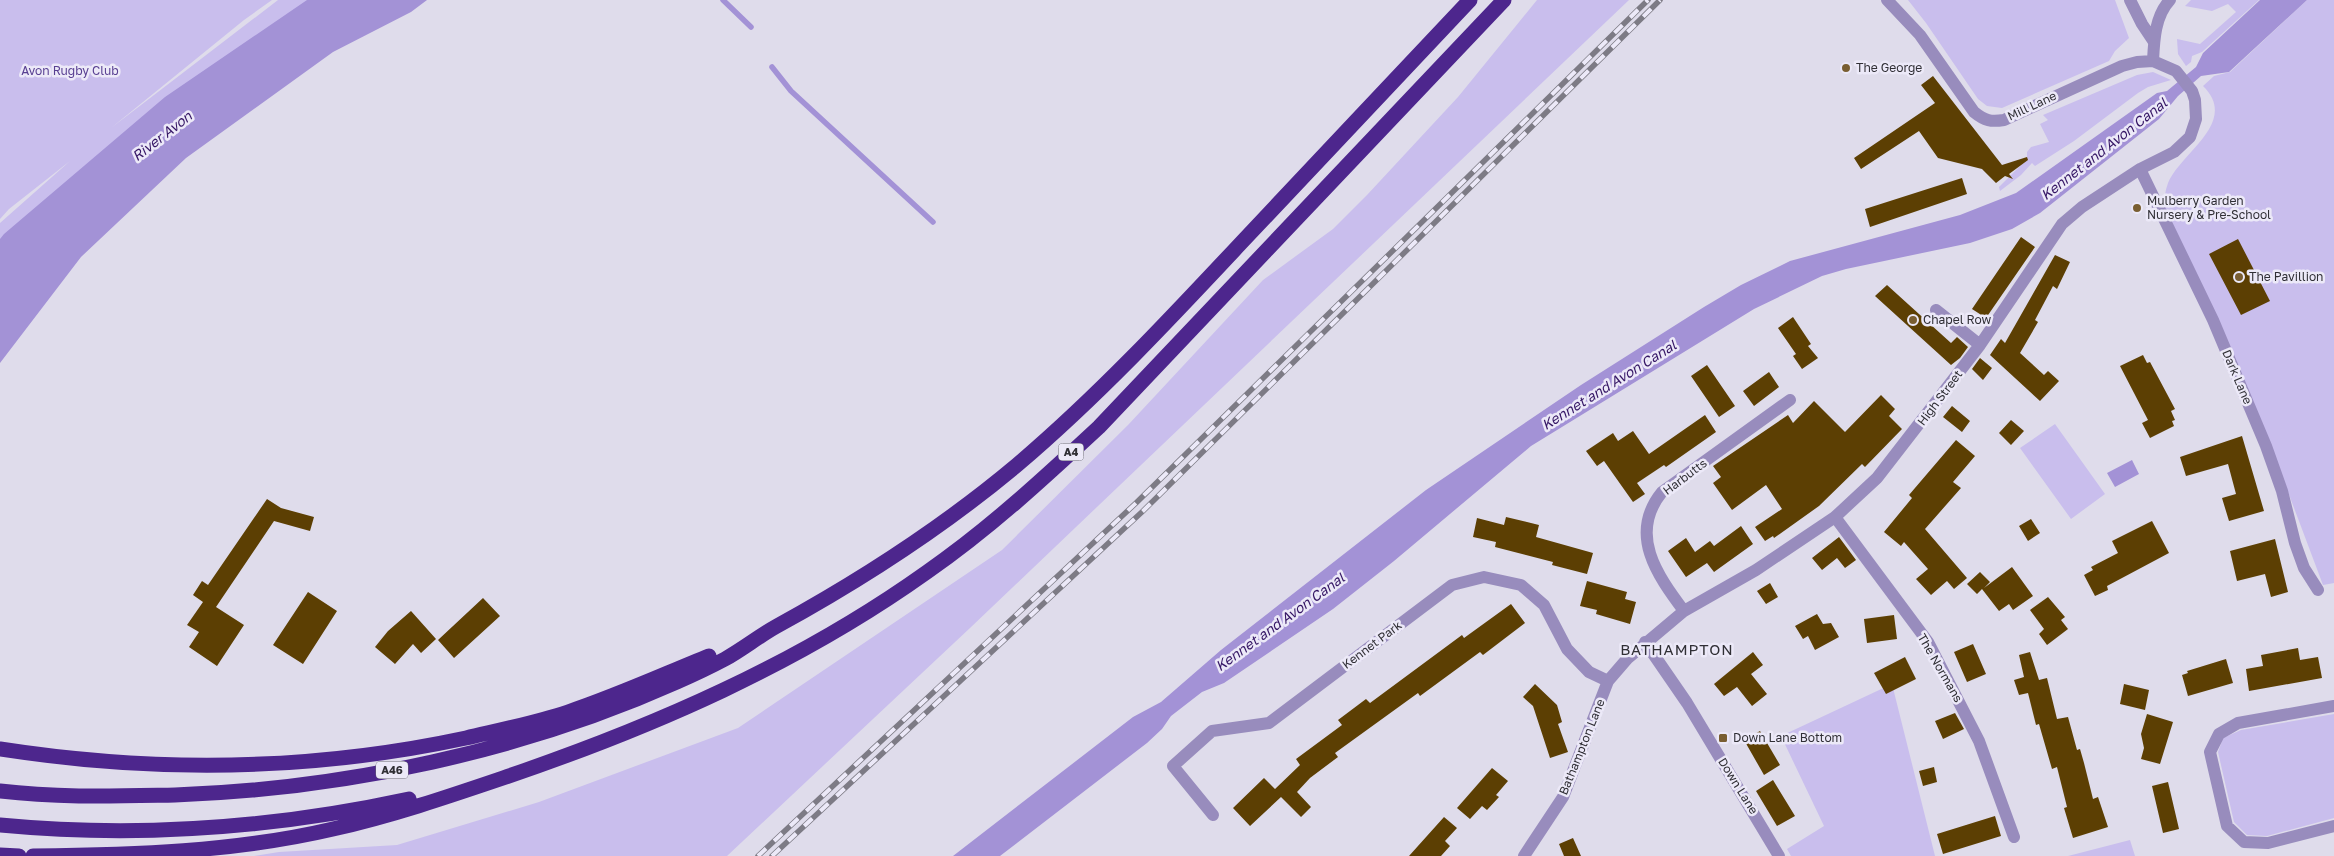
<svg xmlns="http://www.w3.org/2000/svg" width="2334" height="856" font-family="'Golos Text',sans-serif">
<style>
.green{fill:#c9beed}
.water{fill:#a392d6}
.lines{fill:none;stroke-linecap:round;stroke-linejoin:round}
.stream{stroke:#a392d6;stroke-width:5.5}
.building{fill:#5c3f03}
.minor{stroke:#988cbd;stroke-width:12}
.highway{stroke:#4d268d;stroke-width:15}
.rail-casing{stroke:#7d7b85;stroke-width:5.5}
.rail{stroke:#ece9f8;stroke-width:4;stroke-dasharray:11;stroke-linecap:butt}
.poi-dot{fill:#795e31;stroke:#ece9f8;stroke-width:2}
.labels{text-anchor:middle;stroke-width:5;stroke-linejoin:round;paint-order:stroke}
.shield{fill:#ece9f8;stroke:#686770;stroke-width:1}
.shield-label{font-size:11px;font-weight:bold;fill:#302f35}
.poi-label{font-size:12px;fill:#302f35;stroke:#ece9f8;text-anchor:start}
.park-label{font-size:12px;fill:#594092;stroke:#ece9f8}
.street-label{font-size:12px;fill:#302f35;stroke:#ece9f8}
.water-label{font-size:14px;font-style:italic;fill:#351665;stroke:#ece9f8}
.quarter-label{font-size:15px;letter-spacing:1px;fill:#302f35;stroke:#ece9f8}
</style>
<rect width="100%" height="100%" fill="#dfdceb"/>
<!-- green -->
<path class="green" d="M0,0H272L244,20L111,128L278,0H324L0,282V223L70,161L9,209L0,219Z
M1537,0H1629L970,628L727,856H254L279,852L397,845L539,802L738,728L1002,550L1128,425L1263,280L1333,229L1367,195L1458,97Z
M1908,0H2115L2129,38L2115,51L2109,61L2002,108L1987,106L1978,99L1926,23Z
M2191,0H2259L2202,52L2192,56L2191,62L2186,66L2178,54L2177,39L2200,44L2236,12L2228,4L2212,11L2185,6Z
M2307,0H2334V583L2323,585L2270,444L2162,210C2164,201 2165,191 2168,183C2180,153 2240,122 2203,86L2214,76L2230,72Z
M2153,72L2171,80L2148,87L2138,93L2074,141L2035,166L2032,163L2021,175L2000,191L1999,187L2027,159V152L2031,147L2049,142L2040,124L2048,120L2043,115L2137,75Z
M2055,424L2105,494L2071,519L2020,448Z
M1892,684L1935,856H1791L1787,849L1824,826L1781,736Z
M2334,714V818L2267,836L2247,835L2234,822L2218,752L2223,738L2241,730Z
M2130,840L2135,856H2068Z"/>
<!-- water -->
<path class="water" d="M307,0H427L411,12L333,52L186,158L81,257L0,363V239L4,234L165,97Z
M2260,0H2307L2229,72L2201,76L2178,96L2159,119L2040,213L2012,229L1970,243L1846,269L1822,276L1754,309L1531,446L1394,561L1333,609L1224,683L1202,692L1171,716L1162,729L1147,743L1000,856H953L1133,717L1161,702L1221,650L1426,490L1581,385L1704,307L1741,285L1790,261L1960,215L2016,193L2157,93L2167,91L2196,67L2203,53Z
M2132,460L2139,474L2115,487L2107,473Z"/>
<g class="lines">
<!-- stream -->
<path class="stream" d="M723,0L751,27
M772,67L791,91L933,222"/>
</g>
<!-- building -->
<path class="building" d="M1933,76L2002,165L2027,157L2028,160L2009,174L2013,179L2005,176L1996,183L1982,169L1938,158L1919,131L1861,169L1854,158L1935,103L1921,85Z
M1962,178L1967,194L1870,227L1865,209Z
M2021,237L2035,247L1986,318L1972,309Z
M2238,239L2270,301L2241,315L2209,254Z
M2055,255L2070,262L2057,289L2053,286L2035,320L2038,322L2020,353L2044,375L2048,371L2059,381L2040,401L1990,355L2001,339L2005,343Z
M1887,285L1951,343L1957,337L1968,347L1960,358L1951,365L1875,296Z
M1793,317L1811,344L1808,346L1818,358L1802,369L1793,356L1796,354L1778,328Z
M2143,355L2147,363L2150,362L2175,409L2171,411L2175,420L2172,421L2174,426L2150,438L2142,423L2148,420L2120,366Z
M1980,358L1992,368L1983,380L1972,369Z
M1707,365L1735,406L1719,417L1691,376Z
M1769,372L1779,387L1754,406L1743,391Z
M1881,395L1895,409L1889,416L1902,429L1865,467L1862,464L1819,506L1774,538L1773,536L1765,541L1755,527L1782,509L1766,485L1732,510L1713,483L1721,477L1713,466L1788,415L1793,423L1814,401L1845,432Z
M1952,406L1970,421L1962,432L1943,417Z
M1705,415L1716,432L1666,467L1664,465L1637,483L1645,494L1633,502L1604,461L1597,466L1586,451L1613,433L1618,441L1633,431L1649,454Z
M2011,420L2024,431L2011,445L1999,433Z
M2242,436L2264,511L2229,521L2222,498L2236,494L2228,464L2186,476L2180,457Z
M1956,440L1975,456L1953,482L1961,488L1925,529L1967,578L1954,589L1947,581L1931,595L1916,579L1928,569L1904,542L1901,546L1884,532L1912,498L1909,495Z
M267,499L281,508L314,517L310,531L274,521L216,607L244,625L217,666L189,647L199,632L187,625L203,602L193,595L202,581L208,585Z
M1506,517L1539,525L1536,537L1593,553L1587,574L1552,565L1553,562L1495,547L1496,542L1473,537L1477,518L1504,525Z
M2031,519L2040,533L2028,541L2019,526Z
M2152,521L2169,553L2107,586L2108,590L2095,596L2084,575L2093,570L2091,567L2118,553L2112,541Z
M1741,526L1753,544L1714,572L1707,563L1686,577L1668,551L1686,538L1695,552L1710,541L1714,546Z
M1839,537L1856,560L1845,568L1837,558L1822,570L1812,558Z
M2275,539L2288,592L2271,597L2265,574L2237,581L2230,551Z
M2012,567L2033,596L2013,610L2009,604L1999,611L1982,589L1977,594L1967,584L1980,572L1990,582L1984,588Z
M1587,581L1627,592L1625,599L1636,602L1630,624L1596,614L1597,610L1580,606Z
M1770,583L1778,597L1766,604L1757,591Z
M308,592L337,611L303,664L273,645Z
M2048,597L2065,617L2061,620L2068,629L2047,645L2039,634L2044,629L2030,610Z
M483,598L500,616L454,658L438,640Z
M1511,604L1525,623L1483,655L1480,652L1420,696L1418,693L1335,753L1338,757L1310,778L1297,792L1311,807L1301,817L1281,797L1250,826L1233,808L1264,778L1275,789L1300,765L1296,759L1342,725L1338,720L1366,699L1370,703L1462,635L1464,638Z
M411,611L436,639L421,653L413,644L395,664L375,647L388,631Z
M1817,614L1823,624L1831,623L1839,637L1815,650L1808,636L1803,639L1795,626Z
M1894,615L1897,639L1867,643L1864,619Z
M1973,644L1986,674L1967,682L1954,652Z
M2298,648L2300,660L2318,657L2322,678L2249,691L2246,669L2263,666L2261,655Z
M1753,652L1763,665L1751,674L1767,694L1752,706L1737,687L1724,696L1714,684Z
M2030,652L2039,680L2047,678L2057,719L2068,717L2077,750L2080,749L2084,763L2093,799L2098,797L2108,827L2073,838L2064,808L2067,807L2057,767L2052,769L2039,724L2036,725L2028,693L2019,695L2014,680L2024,677L2019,655Z
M1905,657L1916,679L1886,694L1874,673Z
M2226,659L2233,683L2188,696L2182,675L2188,673L2187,671Z
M1535,684L1557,705L1562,722L1558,724L1568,752L1550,758L1533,706L1523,697Z
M2124,684L2149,690L2145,710L2120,704Z
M1955,713L1964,729L1943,739L1935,721Z
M2147,714L2173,722L2160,764L2141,759L2144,748L2141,734Z
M1760,731L1780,765L1764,775L1744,740Z
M1934,767L1937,782L1923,786L1919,771Z
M1492,768L1508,781L1496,795L1499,797L1487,810L1482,806L1470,819L1457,808Z
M1773,780L1795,816L1777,826L1756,791Z
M2168,782L2179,829L2163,833L2152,786Z
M1995,816L2001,836L1943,854L1937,834Z
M1444,817L1457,828L1445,841L1450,846L1441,856H1409Z
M1573,838L1581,856H1564L1559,844Z"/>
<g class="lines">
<!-- minor -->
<path class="minor" d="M2130,0L2142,24L2154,42
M2153,61C2154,40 2155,16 2170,0
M2140,169L2213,320L2266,446L2282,491L2295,543L2304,568L2318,590
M1936,310L1980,345
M1835,517L1928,642L1979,741L2014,837
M1684,611C1657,575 1628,534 1662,492L1790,400
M1645,642L1687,703L1779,856
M2334,706L2238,723L2219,734L2210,752L2227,826L2244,842L2268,843L2334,826
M1213,815L1173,766L1212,731L1269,723L1452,585L1484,577L1521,585L1544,605L1567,649L1589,672L1608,681
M1524,856L1563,797L1608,681L1627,659L1684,611L1756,570L1835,517L1877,478L1980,345L2062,224L2082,207L2140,169L2174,152L2190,137L2196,119L2195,100L2192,91L2176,71L2153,61L2137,62L2122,66L2004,120C1991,122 1985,121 1974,112L1920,35L1887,0"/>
<!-- highway -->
<path class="highway" d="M0,749C155,773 312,771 466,738C500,730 535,723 568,712C616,696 662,675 709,656
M0,791C58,798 117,796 175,795C345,789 523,751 677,682C693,675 710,667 725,659C743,649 759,636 777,626C861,580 943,527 1017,465C1097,397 1169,320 1241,243C1317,162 1394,81 1470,0
M0,825C136,838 275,828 409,799
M0,855L19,856
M33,856C132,855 235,852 333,829C391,816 447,797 503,778C653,727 798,664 927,572C989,529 1044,478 1099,427L1504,0"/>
<!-- rail casing -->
<g class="rail-casing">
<path id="rail" d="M758,856L1136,503L1648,0
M772,856L1143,511L1660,0"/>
</g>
<!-- rail -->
<use href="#rail" class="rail"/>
</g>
<!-- markers -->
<g class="poi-dot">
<circle cx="1846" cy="68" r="5"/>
<circle cx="2137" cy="208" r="5"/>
<circle cx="2239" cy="277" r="5"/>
<circle cx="1913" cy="320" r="5"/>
<rect x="1718" y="733" width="10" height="10" rx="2.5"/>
</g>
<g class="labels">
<!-- shield labels -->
<g class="shield">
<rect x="1058.5" y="443.5" width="25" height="17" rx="4"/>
<rect x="376" y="761.5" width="32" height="17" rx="4"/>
</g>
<g class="shield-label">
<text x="1071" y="456">A4</text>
<text x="392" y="774">A46</text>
</g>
<!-- poi labels -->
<g class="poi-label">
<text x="1856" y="72">The George</text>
<text x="2147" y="205">Mulberry Garden<tspan x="2147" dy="14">Nursery &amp; Pre-School</tspan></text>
<text x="2249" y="281">The Pavillion</text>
<text x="1923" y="324">Chapel Row</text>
<text x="1733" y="742">Down Lane Bottom</text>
</g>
<!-- park labels -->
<g class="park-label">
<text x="70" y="75">Avon Rugby Club</text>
</g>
<!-- street labels -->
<g class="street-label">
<text transform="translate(2032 106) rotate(-25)" y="4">Mill Lane</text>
<text transform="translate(2237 377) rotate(67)" y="4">Dark Lane</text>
<text transform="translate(1940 398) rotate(-53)" y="4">High Street</text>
<text transform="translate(1685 477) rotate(-37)" y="4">Harbutts</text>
<text transform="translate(1372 645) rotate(-37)" y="4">Kennet Park</text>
<text transform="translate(1940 668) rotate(60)" y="4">The Normans</text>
<text transform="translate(1582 747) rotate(-68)" y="4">Bathampton Lane</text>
<text transform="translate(1738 786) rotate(58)" y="4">Down Lane</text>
</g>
<!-- water labels -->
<g class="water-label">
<text transform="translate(162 136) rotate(-38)" y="5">River Avon</text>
<text transform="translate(2104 149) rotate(-38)" y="5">Kennet and Avon Canal</text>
<text transform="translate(1609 385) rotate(-32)" y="5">Kennet and Avon Canal</text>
<text transform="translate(1280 622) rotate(-36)" y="5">Kennet and Avon Canal</text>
</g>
<!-- quarter labels -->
<g class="quarter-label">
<text x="1677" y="655">BATHAMPTON</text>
</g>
</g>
</svg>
